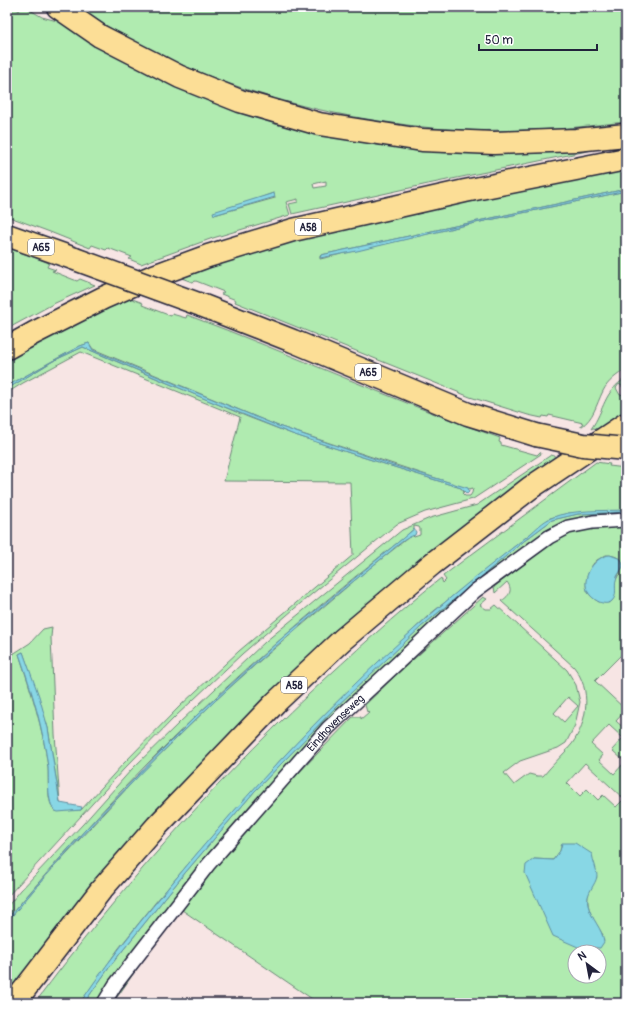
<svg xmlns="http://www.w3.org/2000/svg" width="633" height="1010" font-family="Pangolin,sans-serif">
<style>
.green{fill:#b0ebb0;stroke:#698676;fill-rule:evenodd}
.water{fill:#88d7e5;stroke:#5f8fa1}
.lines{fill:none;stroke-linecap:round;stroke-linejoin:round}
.minor-casing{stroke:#22223b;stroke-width:16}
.motorway-casing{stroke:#22223b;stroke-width:25}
.minor{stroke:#fff;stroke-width:13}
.motorway{stroke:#fcde96;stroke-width:22}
.motorway-bridge-casing{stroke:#22223b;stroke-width:25;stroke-linecap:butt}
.motorway-bridge{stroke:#fcde96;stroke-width:22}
.labels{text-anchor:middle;stroke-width:3;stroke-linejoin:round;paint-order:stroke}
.shield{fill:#fff;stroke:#646476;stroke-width:1}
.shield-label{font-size:10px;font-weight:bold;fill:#22223b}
.street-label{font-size:11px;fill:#22223b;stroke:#fff}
</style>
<rect width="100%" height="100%" fill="#f7e5e4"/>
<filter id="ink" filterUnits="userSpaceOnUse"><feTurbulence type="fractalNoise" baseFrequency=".025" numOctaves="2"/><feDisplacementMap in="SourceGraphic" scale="8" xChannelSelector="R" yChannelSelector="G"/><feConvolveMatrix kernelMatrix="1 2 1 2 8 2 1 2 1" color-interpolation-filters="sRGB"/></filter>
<g filter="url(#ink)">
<!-- green -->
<path class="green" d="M7,7H14L19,11L22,7H25L42,17L61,22L286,122L626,143L428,184L292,214L289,204L298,202V199L286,202L290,215L213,238L141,264L129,259L132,257L108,248L106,250L92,245L90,248L50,232L7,216ZM326,181V186L314,188L313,184ZM273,193L275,198L214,215Z
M76,7H626V122L559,129L499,131V130C464,132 427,128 393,123C312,112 234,90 160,55C131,41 103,24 76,7Z
M626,169V189L321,255L320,256V259L466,225L626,191V369C617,375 608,381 603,391C596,405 594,418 581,427V426L583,423L549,415L548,417L543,416L542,418L528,415L470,397L235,302L236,300L221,294L224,292L196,281L192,282L179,277L295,240L483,198Z
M7,247L49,263L47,267L56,270L52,271L77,281L80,279L95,285L53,304L7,329Z
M130,298L143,303L142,305L171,316L172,314L186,318L187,315C292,354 394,401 500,438L499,442L501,443V445L537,455L540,452L541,454L473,499L425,512L397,524L301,603L242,654L176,716L124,769L7,897V646L13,654L30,643L43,629L52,627L51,637L55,734L60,803L48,728L23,652L19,654C31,691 43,728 48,767C49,778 46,803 55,811L81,810L123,764L180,706L239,651L353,555L350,482L224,481L240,417L81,352L23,383L7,393V389L53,361L83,347L120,363L248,417L292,434L356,455L461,488L464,492L462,493L465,496H470L472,493L473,488L469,489L278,426L93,349L89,343L80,346L7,386V359L73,323Z
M626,378V385L623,387L619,384L616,388L620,395L626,393V388V411L598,429L593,428L591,429C605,409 603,392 626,378Z
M551,455L558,457L238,726L175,792L7,996V922L41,881L141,773L216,700L255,665L355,580L409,537L412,535L414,537L420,535V529L419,527L414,526V529L410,532L406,536C334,593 263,652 197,715C129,779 67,849 7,919V907L21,890L83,824L132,769L180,722L266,641L402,530L430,518L477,505Z
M596,462L610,464L609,466L626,468V510L569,513L550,518L429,615L331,708L285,755L219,828L155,903L119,948L80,1003H35C117,892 209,789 309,694C352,654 395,615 441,578L443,583L446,580L443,576L464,560Z
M626,512V517L546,535L317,741L99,1003H84L111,965L185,873L254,792L336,707L421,627L524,541L552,520L578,514Z
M626,524V650L595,681L626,710L616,721L626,730V1003H318L182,910L138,967L113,1003H108L147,949L252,821L353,717H361V719L369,712L368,711L367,712L365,705L395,676L483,597L487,599L480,605L486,609H491L496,605L567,670L576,685L580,702L575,725L566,743L558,748L520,761L504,773L514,785L529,774L537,776H543C552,765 563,755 572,744C588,721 592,690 574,667L501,601C508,597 514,591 507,582L495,593L494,587L551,543L573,530ZM606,555C613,555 622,557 623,566L616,580L613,599L611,602H599C596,600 592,598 589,594C582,585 589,566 597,560C600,558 603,557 606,555ZM568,697L578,706L564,722L554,713ZM609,725L623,738L612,750L625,762L614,774L599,760L603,755L591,744ZM585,763L624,799L616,807L603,795L598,800L587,789L580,796L567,783ZM562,843L597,877C594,881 591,886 589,891C584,907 595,922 603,935L534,859L553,860L560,851ZM575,952H599V976H575Z"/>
<!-- water -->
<path class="water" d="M626,189V191L466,225L357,251L320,258L321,255Z
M274,193L275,197L214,215L213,212Z
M89,343L91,347L93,350L278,426L396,466L468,488L469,492L467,494L461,488L356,455L292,434L210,401L83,347L53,361L7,389V386L80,346Z
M626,510V512L578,514L552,520L524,541L421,627L336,707L254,792L185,873L111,965L84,1003H80C116,949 158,900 199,851C283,753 373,660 473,579C492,564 511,549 530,534C536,529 543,521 551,518C571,509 604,511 626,510Z
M414,529L416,532L415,535C404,538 395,548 386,555C369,569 351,583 334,597C294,631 254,664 216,700C142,770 71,844 7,922V919L86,829L160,752L196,716L281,639Z
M610,555L621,559L623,566C621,572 617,574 616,580C614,587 618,595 612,601C604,608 590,598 587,590C582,576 595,556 610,555Z
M23,652L39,696L48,728L60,803L82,807L81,810L58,812C46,809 49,778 48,767C43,728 32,691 19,654Z
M562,843H575L592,854C593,861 597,869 597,876C596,885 585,893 588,905C591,919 603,929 604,942L600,948L578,947L553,936L525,873L526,865L534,859L553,860L560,851Z"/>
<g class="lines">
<!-- minor casing -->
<g class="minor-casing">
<g id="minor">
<path id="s1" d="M104,1003L115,985L208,865L328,728L475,591L549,537L568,527L593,522L626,520"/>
</g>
</g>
<!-- motorway casing -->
<g class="motorway-casing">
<path id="motorway" d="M58,7L100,36L180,77L240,101L319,124L422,140L494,143L576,140L626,135
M7,235L75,259
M201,305L293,341L468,414L536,435
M7,348L34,333L103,298L151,277L208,256L293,230L465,191L626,159
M14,1003L101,890L157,826L275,703L342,640L432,564L530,488L626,424"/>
</g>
<!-- minor -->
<use href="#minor" class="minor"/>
<!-- motorway -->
<use href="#motorway" class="motorway"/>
<!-- motorway-bridge casing -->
<g class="motorway-bridge-casing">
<path id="motorway-bridge" d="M75,259L201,305
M536,435L583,445L626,449"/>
</g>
<!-- motorway-bridge -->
<use href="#motorway-bridge" class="motorway-bridge"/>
</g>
</g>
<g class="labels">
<!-- shield labels -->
<g class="shield">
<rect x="295" y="219" width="26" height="16" rx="3"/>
<rect x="28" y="239" width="26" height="16" rx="3"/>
<rect x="355" y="364" width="26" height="16" rx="3"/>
<rect x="281" y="677" width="26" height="16" rx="3"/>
</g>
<g class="shield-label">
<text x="308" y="231">A58</text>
<text x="41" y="251">A65</text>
<text x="368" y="376">A65</text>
<text x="294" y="689">A58</text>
</g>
<!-- street labels -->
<g class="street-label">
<text dy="4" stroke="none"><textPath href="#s1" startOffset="364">Eindhovenseweg</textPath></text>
</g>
</g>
<!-- margin -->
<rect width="633" height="1010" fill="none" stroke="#fff" stroke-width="24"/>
<rect x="12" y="12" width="609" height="986" fill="none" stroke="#22223b" stroke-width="1.5" filter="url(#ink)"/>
<!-- north arrow -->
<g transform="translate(587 964) rotate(328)"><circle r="19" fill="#ffffff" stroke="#a7a7b1"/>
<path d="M0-3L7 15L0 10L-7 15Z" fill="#22223b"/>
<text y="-6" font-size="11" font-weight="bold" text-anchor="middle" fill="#22223b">N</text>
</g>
<!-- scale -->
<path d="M479 44v6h118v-6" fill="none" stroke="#22223b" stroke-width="2"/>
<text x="485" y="44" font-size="12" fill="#22223b" stroke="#ffffff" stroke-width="3" paint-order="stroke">50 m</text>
</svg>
